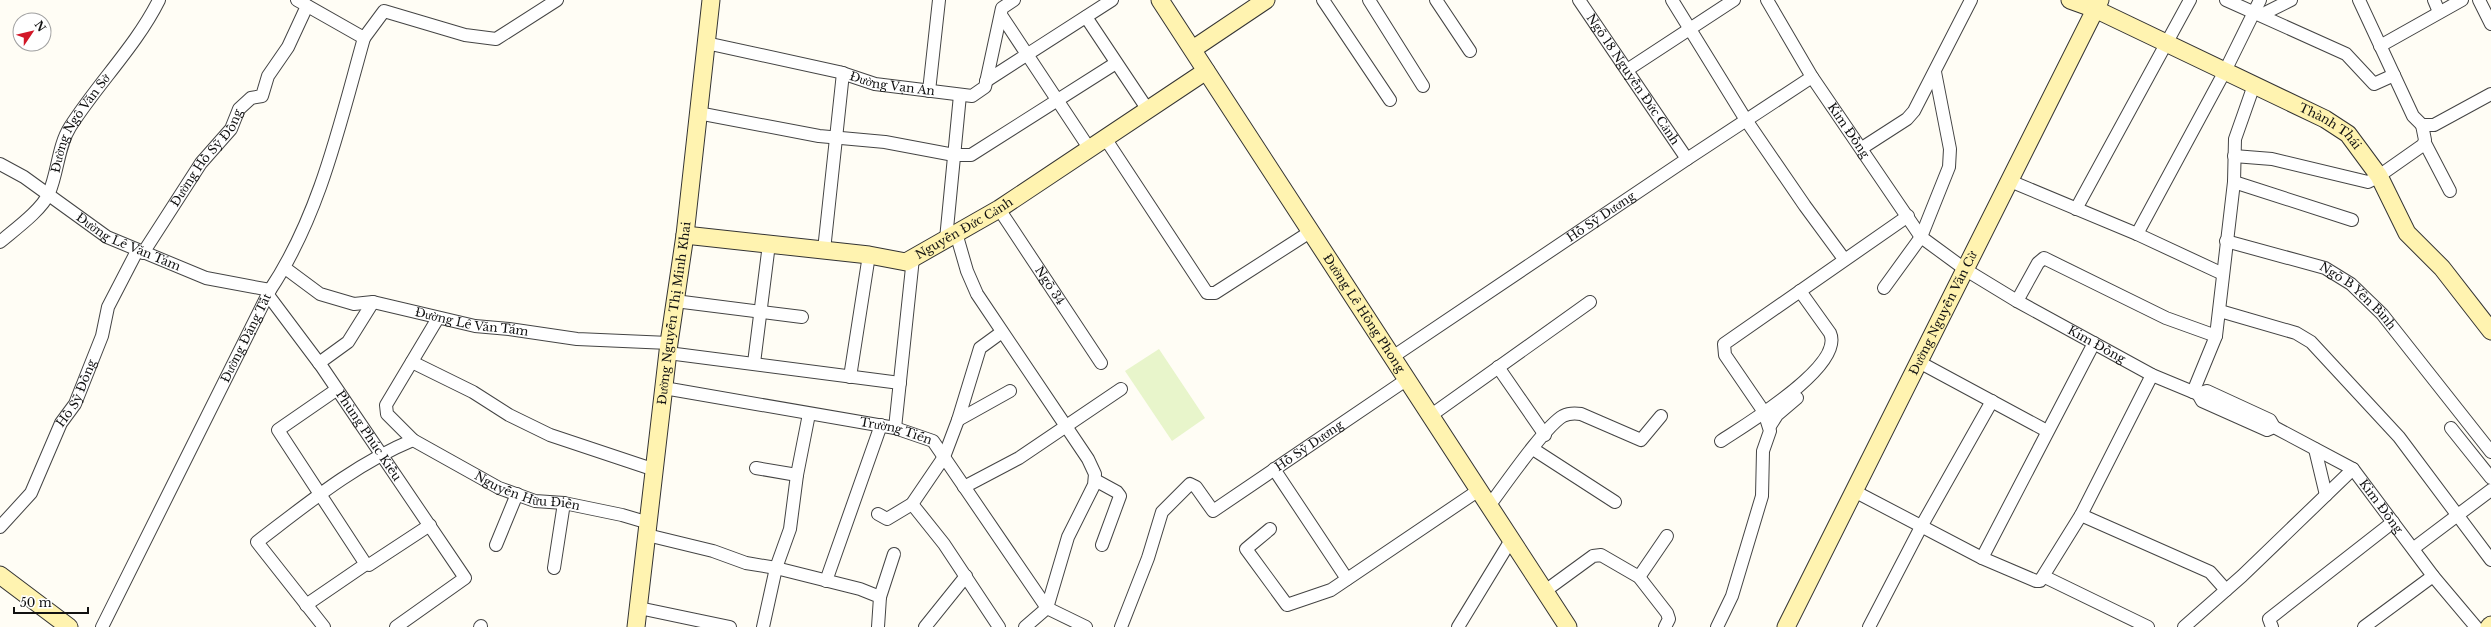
<svg xmlns="http://www.w3.org/2000/svg" width="2491" height="627" font-family="'Libre Baskerville',serif">
<style>
.pitch{fill:#e8f5cb}
.lines{fill:none;stroke-linecap:round;stroke-linejoin:round}
.street-casing{stroke:#444;stroke-width:14}
.secondary-casing{stroke:#333;stroke-width:19}
.street{stroke:#fff;stroke-width:12}
.secondary{stroke:#fff3b0;stroke-width:17}
.labels{text-anchor:middle;stroke-width:4;stroke-linejoin:round;paint-order:stroke}
.street-label{font-size:12px;fill:#111;stroke:#fff}
</style>
<rect width="100%" height="100%" fill="#fffdf5"/>
<!-- pitch -->
<path class="pitch" d="M1159,349L1205,418L1172,441L1125,371Z"/>
<g class="lines">
<!-- street casing -->
<g class="street-casing">
<g id="street">
<path d="M297,0L364,38L384,11L465,35L496,39L557,0"/>
<path d="M1323,0L1390,100"/>
<path d="M1369,0L1423,86"/>
<path d="M1436,0L1470,51"/>
<path id="s1" d="M1579,0L1687,159"/>
<path d="M1672,0L1746,120L1805,206L1844,259"/>
<path id="s2" d="M1767,0L1812,77L1921,237L1966,270L2017,301L2152,375L2193,392L2198,394L2207,391L2270,420L2274,427"/>
<path d="M2226,0L2346,54L2374,84L2394,75"/>
<path d="M2359,0L2413,116L2422,125H2434L2491,94"/>
<path d="M2434,0L2439,12"/>
<path d="M2479,0L2491,24"/>
<path d="M1001,15L1089,148"/>
<path d="M2261,15L2291,0"/>
<path d="M1086,17L1148,110"/>
<path id="s3" d="M706,43L839,72L875,84L972,96L985,87L1002,8L1014,0"/>
<path d="M2380,46L2462,0"/>
<path d="M1627,70L1734,0"/>
<path d="M986,81L1112,0"/>
<path d="M929,91L939,0"/>
<path d="M698,113L819,136L885,142L954,155H971L1116,63"/>
<path d="M1105,138L1207,293H1215L1310,232"/>
<path d="M2425,143L2450,191"/>
<path d="M1862,148L1907,119L1914,111L1971,0"/>
<path d="M2234,156L2272,159L2368,182L2376,178L2423,145L2425,140L2422,125"/>
<path id="s4" d="M0,164L24,177L107,237L206,278L270,290"/>
<path d="M2010,181L2137,234L2223,274"/>
<path d="M2234,182L2352,220"/>
<path id="s5" d="M999,209L1101,363"/>
<path d="M2076,209L2190,0"/>
<path d="M956,233L967,271L977,294L1088,459L1095,474L1094,485L1068,537L1047,608"/>
<path d="M2137,234L2225,71L2260,0"/>
<path d="M946,239L960,95"/>
<path id="s6" d="M2226,241L2325,268L2351,284L2382,314L2491,452"/>
<path id="s7" d="M0,242C14,230 42,210 49,193C58,172 58,146 70,127C98,83 136,46 159,0"/>
<path d="M824,250L843,73"/>
<path id="s8" d="M143,253L201,163L231,129L239,109L251,98L262,96L268,76L288,47L307,6"/>
<path id="s9" d="M285,268L320,294L354,304L373,302L475,326L509,329L577,339L669,343"/>
<path d="M1884,288L1921,237L1949,167L1950,149L1935,72"/>
<path id="s10" d="M268,295L322,367L465,578L396,627"/>
<path d="M675,301L802,317"/>
<path d="M2017,301L2038,263L2044,258L2166,318L2216,336"/>
<path d="M2220,311L2296,333L2311,342L2399,437L2491,560"/>
<path id="s11" d="M438,318L386,405L387,414L413,440L499,488L535,501L564,503L622,515L649,523"/>
<path d="M668,353L900,383"/>
<path id="s12" d="M1391,358L1687,159L1812,77"/>
<path d="M412,362L473,392L509,415L550,435L655,470"/>
<path d="M1919,362L2047,431"/>
<path d="M319,363L348,342L373,302"/>
<path d="M754,363L769,244"/>
<path d="M1498,367L1545,435"/>
<path d="M850,377L869,255"/>
<path id="s13" d="M664,388L895,428L933,441L1047,608L1086,627"/>
<path d="M336,390L278,430L365,563L369,565L430,525"/>
<path d="M2193,392L2216,336L2234,182L2235,139L2254,85"/>
<path id="s14" d="M2198,394L2202,401L2267,430L2274,427L2353,469L2433,576L2476,627"/>
<path d="M1430,416L1590,302"/>
<path d="M958,420L1010,391"/>
<path d="M1770,426L1777,415L1797,398"/>
<path d="M895,428L913,258"/>
<path d="M2451,428L2491,478"/>
<path d="M1721,441C1745,425 1845,366 1830,333L1800,291"/>
<path d="M1533,449L1615,502"/>
<path d="M2315,449L2326,495"/>
<path d="M756,468L797,475"/>
<path d="M1274,469L1347,579"/>
<path d="M1095,480L1117,492L1120,496L1102,545"/>
<path d="M964,487L1019,458L1121,389"/>
<path d="M1854,491L1982,558L2036,581H2040L2081,515L2152,375"/>
<path d="M912,504L944,544L999,627"/>
<path d="M1489,506C1504,486 1545,426 1563,416C1569,413 1575,413 1581,414L1641,440L1661,416"/>
<path d="M878,514L887,519L912,504L944,457L958,420L980,348L1002,332"/>
<path d="M2081,515L2210,572L2226,590"/>
<path id="s15" d="M0,527L31,493L61,423L75,404L102,336L108,307L137,251"/>
<path d="M1270,529L1246,549L1287,605L1331,590L1479,490"/>
<path d="M647,535L713,551L746,563L776,568L860,589L880,597L878,627"/>
<path d="M496,545L517,494"/>
<path d="M2414,548L2491,490"/>
<path d="M1982,558L2094,343"/>
<path d="M554,568L564,503"/>
<path d="M1639,577L1667,536"/>
<path d="M2045,577L2148,627"/>
<path d="M826,581L881,425"/>
<path d="M1545,591L1593,556L1601,555L1639,577L1667,613L1669,619L1665,627"/>
<path d="M880,597L894,554"/>
<path d="M306,605L366,564"/>
<path d="M639,608L730,627"/>
<path id="s16" d="M102,627L270,290C320,215 340,123 364,38"/>
<path d="M324,627L257,542C307,504 355,464 413,440"/>
<path d="M480,627L481,626"/>
<path d="M763,627L776,568L790,529L797,475L809,414"/>
<path d="M925,627L966,576"/>
<path d="M1025,627L1047,608"/>
<path id="s17" d="M1121,627L1148,558L1162,512L1190,484L1196,487L1213,511L1406,380"/>
<path d="M1458,627L1511,540"/>
<path d="M1717,627L1732,596L1762,496L1763,451L1770,431L1764,412L1725,355L1724,344L1908,216"/>
<path d="M1869,627L1922,525L1992,401"/>
<path d="M2184,627L2242,576L2353,469"/>
<path d="M2272,627L2269,619L2393,522"/>
<path d="M2364,627L2433,576"/>
</g>
</g>
<!-- secondary casing -->
<g class="secondary-casing">
<g id="secondary">
<path id="s18" d="M1160,0L1568,627"/>
<path id="s19" d="M2070,0L2095,9L2325,119L2348,134L2379,176L2407,233L2442,268L2491,331"/>
<path d="M1193,49L1266,0"/>
<path id="s20" d="M685,235L869,255L906,262L999,209L1206,71"/>
<path d="M0,575L69,627"/>
<path id="s21" d="M636,627L669,343L685,235L711,0"/>
<path id="s22" d="M1786,627L2100,0"/>
<path d="M2489,627L2491,625"/>
</g>
</g>
<!-- street -->
<use href="#street" class="street"/>
<!-- secondary -->
<use href="#secondary" class="secondary"/>
</g>
<g class="labels">
<!-- street labels -->
<g class="street-label">
<text dy="4" stroke="none"><textPath href="#s1" startOffset="96">Ngõ 18 Nguyễn Đức Cảnh</textPath></text>
<text dy="4" stroke="none"><textPath href="#s3" startOffset="191">Đường Vạn An</textPath></text>
<text dy="4" stroke="none"><textPath href="#s7" startOffset="147">Đường Ngô Văn Sở</textPath></text>
<text dy="4" stroke="none"><textPath href="#s19" startOffset="290">Thành Thái</textPath></text>
<text dy="4" stroke="none"><textPath href="#s2" startOffset="154">Kim Đồng</textPath></text>
<text dy="4" stroke="none"><textPath href="#s8" startOffset="115">Đường Hồ Sỹ Đồng</textPath></text>
<text dy="4" stroke="none"><textPath href="#s12" startOffset="253">Hồ Sỹ Dương</textPath></text>
<text dy="4" stroke="none"><textPath href="#s20" startOffset="290">Nguyễn Đức Cảnh</textPath></text>
<text dy="4" stroke="none"><textPath href="#s4" startOffset="151">Đường Lê Văn Tám</textPath></text>
<text dy="4" stroke="none"><textPath href="#s5" startOffset="92">Ngõ 34</textPath></text>
<text dy="4" stroke="none"><textPath href="#s6" startOffset="146">Ngõ B Yên Bình</textPath></text>
<text dy="4" stroke="none"><textPath href="#s21" startOffset="316">Đường Nguyễn Thị Minh Khai</textPath></text>
<text dy="4" stroke="none"><textPath href="#s18" startOffset="374">Đường Lê Hồng Phong</textPath></text>
<text dy="4" stroke="none"><textPath href="#s22" startOffset="351">Đường Nguyễn Văn Cừ</textPath></text>
<text dy="4" stroke="none"><textPath href="#s9" startOffset="199">Đường Lê Văn Tám</textPath></text>
<text dy="4" stroke="none"><textPath href="#s16" startOffset="323">Đường Đặng Tất</textPath></text>
<text dy="4" stroke="none"><textPath href="#s2" startOffset="489">Kim Đồng</textPath></text>
<text dy="4" stroke="none"><textPath href="#s15" startOffset="156">Hồ Sỹ Đồng</textPath></text>
<text dy="4" stroke="none"><textPath href="#s13" startOffset="236">Trường Tiến</textPath></text>
<text dy="4" stroke="none"><textPath href="#s10" startOffset="173">Phùng Phúc Kiều</textPath></text>
<text dy="4" stroke="none"><textPath href="#s17" startOffset="314">Hồ Sỹ Dương</textPath></text>
<text dy="4" stroke="none"><textPath href="#s11" startOffset="274">Nguyễn Hữu Điền</textPath></text>
<text dy="4" stroke="none"><textPath href="#s14" startOffset="223">Kim Đồng</textPath></text>
</g>
</g>
<!-- north arrow -->
<g transform="translate(32 32) rotate(55)"><circle r="19" fill="#ffffff" stroke="#a0a0a0"/>
<path d="M0-3L7 15L0 10L-7 15Z" fill="#d21727"/>
<text y="-6" font-size="11" font-weight="bold" text-anchor="middle" fill="#111111">N</text>
</g>
<!-- scale -->
<path d="M14 607v6h74v-6" fill="none" stroke="#111111" stroke-width="2"/>
<text x="20" y="607" font-size="12" fill="#111111" stroke="#ffffff" stroke-width="3" paint-order="stroke">50 m</text>
</svg>
